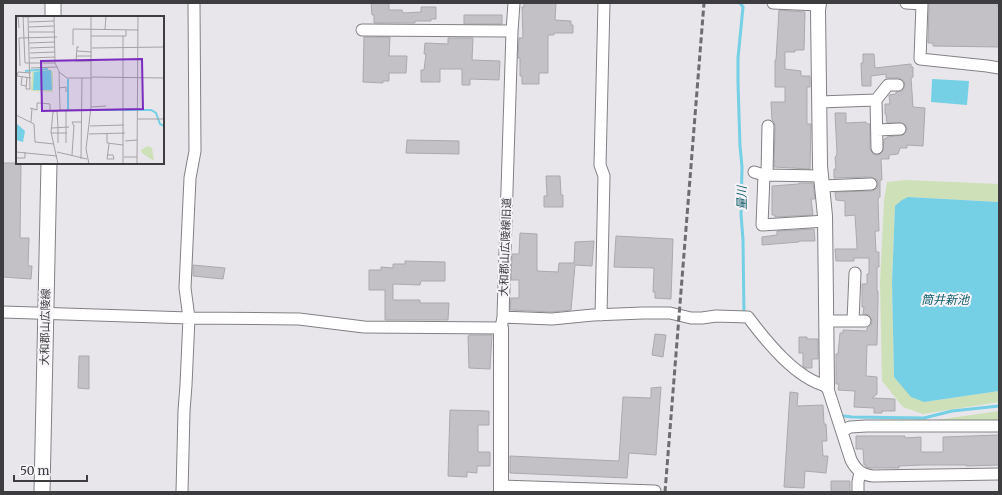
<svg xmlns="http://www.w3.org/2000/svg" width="1002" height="495" font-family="Merriweather,'Noto Sans JP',serif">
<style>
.green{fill:#cee0b8}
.water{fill:#75d0e5}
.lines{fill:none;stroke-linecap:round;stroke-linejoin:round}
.stream{stroke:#75d0e5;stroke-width:3}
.building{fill:#c3c1c5;stroke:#aba9ac}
.minor-casing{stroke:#838185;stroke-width:13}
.tertiary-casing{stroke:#838185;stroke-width:16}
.secondary-casing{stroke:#838185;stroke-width:17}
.minor{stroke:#fff;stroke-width:11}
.tertiary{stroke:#fff;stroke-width:14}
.secondary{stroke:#fff;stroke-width:15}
.rail{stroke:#6d6c6e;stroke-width:3;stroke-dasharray:6 3;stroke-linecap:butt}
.labels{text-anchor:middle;stroke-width:4;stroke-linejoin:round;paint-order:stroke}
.street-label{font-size:11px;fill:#3d3c3e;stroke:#f5f3f7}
.water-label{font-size:12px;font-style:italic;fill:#115e6d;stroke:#f5f3f7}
.inset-river{fill:none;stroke:#75d0e5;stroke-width:2}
.inset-road{fill:none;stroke:#a4a2a5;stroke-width:1}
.view{fill:#7b2cbf;fill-opacity:0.15;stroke:#7b2cbf;stroke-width:2}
.inset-edge{fill:none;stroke:#3d3c3e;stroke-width:2}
</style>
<rect width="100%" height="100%" fill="#e8e6ea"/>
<!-- green -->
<path class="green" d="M906,180L999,184V202L909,197L895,206L892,283L894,377L924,402L999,391V402L923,414L903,407L882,381L880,283L884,201L887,182Z
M999,411V422L916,423Z"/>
<!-- water -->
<path class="water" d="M932,79L969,81L967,105L931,102Z
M908,197L999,202V391L924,402L911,397L894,377L892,283L895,206L902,200Z"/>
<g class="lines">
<!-- stream -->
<path class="stream" d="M740,3L743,7L738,58V83L740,146L742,167L741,214L743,240L744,314
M844,416L852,417L924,418L952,411L999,406"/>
</g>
<!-- building -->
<path class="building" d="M371,3H389V10H402L403,13L421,12V7H436V19H431V21H415V23H374V15H372Z
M524,3H556L555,20L571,21V25H573V33H554V35H548V73H539V84H522V76H520V58H518L519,38H523L522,7H524Z
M929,3H997V6H999V47L933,46V43H928Z
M779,10L805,12L804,50H795V52H785V69L801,71V76H810V87H807V124H811L810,169L774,167L775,126L774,122L772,120L771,102H785V87H775V60H776Z
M464,15H502V24H464Z
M364,37H390L389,56H407L406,73H389V81H383V83L363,82Z
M448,38H473L472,60L500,61L499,80L470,79V85H462V69H440V82H421V70H424L426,54H424L425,43L448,44Z
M863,54H874L875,68L911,64V67H913V77L911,78L913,107L925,108L923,146L907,145V148H900L898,154L889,155V159H881L882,180H880V197H879L878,200L879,231H875L876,252H879V267H877V291H878V301L877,345H867L866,376L877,377V394L872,398L895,399V411H882V413H874V408L854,407L855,391L838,390L839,384H836V354H838L840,333H843V330L867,331V328L871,325L872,321L869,315L863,314L864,307H862V284H867V274H869V258H854V261H836L835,249H856L857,247L855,215L845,216V201L836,200L835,192L872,191L877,188L878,184L877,180L871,177L834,178V169H836L835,157H836L837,153L835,113H846V123L866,122L867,124H870V149L873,154L877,155L880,154L883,151L884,139L887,138V137L903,135L907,129L906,126L903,123H887L886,114H885V104H890L889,95L896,94V92L902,91L905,85L904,81L898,78H886V74L871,76V86H862L861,63H863Z
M407,140L459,141V154L406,153Z
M3,163H21L20,238H29L28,266H32L31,279L3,277Z
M546,176H560L561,195H563V207H544V196H547Z
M799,183H813L815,199H811L813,215L775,217V215H772V186L799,184Z
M814,229L815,241H799V242L762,245V237L777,235V231Z
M520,233L537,234V271L558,272L559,263H574L575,242L594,241L592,266L575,265L571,310L552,312L510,310L511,298H519V280H511L512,254H519Z
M616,236L673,239L671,299L655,298V292H653L654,268L614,267Z
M405,261L445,262V281H421L420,285L393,284V300H420V303H449L448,320H385V290H369V270H381V267L393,268V264H405Z
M193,265L225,268L223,279L193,276Z
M655,334L666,335L663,357L652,355Z
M470,335H492L490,369L469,368L468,336Z
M799,337H807V339H818V359H812V368H805L803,366V353H799Z
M79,356H89V389L78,388Z
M661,387L656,455L629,453L627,478L510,473V456L619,461L623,397L651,398V388Z
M790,392L798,393L797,406L823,405L824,424H826L827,441H822L823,456H828L826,473L805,471L804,488L784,487Z
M450,410L489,411V425H478V452H490V466H477V473L467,472V477L448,476Z
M999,435V465L966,466V465H922L899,466V468H870L866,467V465H864L863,449H856V436H905V438L921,437V452H943V437Z
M831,481H850V492H831Z"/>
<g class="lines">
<!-- minor casing -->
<g class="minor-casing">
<path id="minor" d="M773,3L819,5
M906,3L922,4L920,59L987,66L999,68
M362,30L512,31
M876,100L888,85H898
M819,102L876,100L877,148
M877,130L900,129
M754,172L764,175L821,176
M764,175L762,225L826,221
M767,175L768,126
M822,186L871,184
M3,312L189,318L299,319L364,327L501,328L503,317L512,31L514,3
M601,315L604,176L600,165L604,3
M503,317L552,319L593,315L643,313H670L691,318H702L716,316L748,317C766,341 796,379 827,386L851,460C856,470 862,475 873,476L999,474
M827,321H865
M853,321L855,273
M842,431L850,427L866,426H999
M501,486L655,491L654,492
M182,492L184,411L186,385L189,318L185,288L190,178L195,151L194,3
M858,492V482L860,472"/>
</g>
<!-- tertiary casing -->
<g class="tertiary-casing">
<path id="tertiary" d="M819,3L818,10L820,166L825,216L827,386
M501,492V328"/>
</g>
<!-- secondary casing -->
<g class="secondary-casing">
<path id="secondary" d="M53,17V3
M42,492L49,163"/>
</g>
<!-- minor -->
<use href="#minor" class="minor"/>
<!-- tertiary -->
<use href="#tertiary" class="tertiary"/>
<!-- secondary -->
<use href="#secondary" class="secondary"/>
<!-- rail -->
<path class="rail" d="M665,492L704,3"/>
</g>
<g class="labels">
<!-- street labels -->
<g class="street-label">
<text transform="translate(505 247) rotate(-88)" y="4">大和郡山広陵線旧道</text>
<text transform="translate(45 327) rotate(-89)" y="4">大和郡山広陵線</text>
</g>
<!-- water labels -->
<g class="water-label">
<text transform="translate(742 198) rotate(-90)" y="4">量川</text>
<text x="945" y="304">筒井新池</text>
</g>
</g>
<!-- overview -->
<g transform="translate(16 16)">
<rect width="148" height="148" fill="#e8e6ea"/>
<path d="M33,53L37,56V76L15,75L16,56ZM132,130L136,132L138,145L126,137L125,134Z" fill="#cee0b8"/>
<path d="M35,54L36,74H17L18,56ZM0,107L9,115L7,126L0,124Z" fill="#75d0e5"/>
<path class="inset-river" d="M9,55L32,53M52,63V94M80,94H135L140,97L144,108L148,110"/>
<path class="inset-road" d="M2,0L3,12M7,0L9,47H39L43,55L44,94L37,96L35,116L42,148M38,0L39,47M7,1L31,0M13,6L38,5M13,11L38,10M89,13L90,0M13,16H39M75,20H107M13,27L39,26M57,29V13L122,14M63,31H61L60,45H76M14,32L39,31M76,32L148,31M61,35L76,36M14,37L39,36M60,40H76M14,42L39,41M4,50L3,22L41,21M15,52L41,51M43,56L51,62H76M6,61L5,69L10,70M11,61L10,73H14L12,1M76,61L148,62M15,62L1,60L2,56L15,57M43,72L50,71V76M75,91L90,90M14,92L21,94V87H24L34,88V94L37,95M44,94H75M50,94V127M41,95L42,111M0,99L18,108L19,126L38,128M122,103H148M15,106L16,92M58,110L56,106H66M74,110L108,109M42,111V127M36,112L53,111M35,117H51M73,118L109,117M91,118V127L107,129M109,125L121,124M0,136L41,140M41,136L71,143M56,139L58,109M92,139H97L98,143H91L93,128M108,141H121M0,142H9V136M65,143L66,62M73,148L70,133L75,91V0M107,148V20H110V14M121,148L122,0"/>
<path class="view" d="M126,43L127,93L26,95L25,45Z"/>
<rect width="148" height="148" class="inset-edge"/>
</g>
<!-- border -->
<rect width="1002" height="495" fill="none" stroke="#3d3c3e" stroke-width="8"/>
<!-- scale -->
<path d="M14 475v6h73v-6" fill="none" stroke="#3d3c3e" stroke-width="2"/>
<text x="20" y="475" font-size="12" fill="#3d3c3e" stroke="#f5f3f7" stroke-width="3" paint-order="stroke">50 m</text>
</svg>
